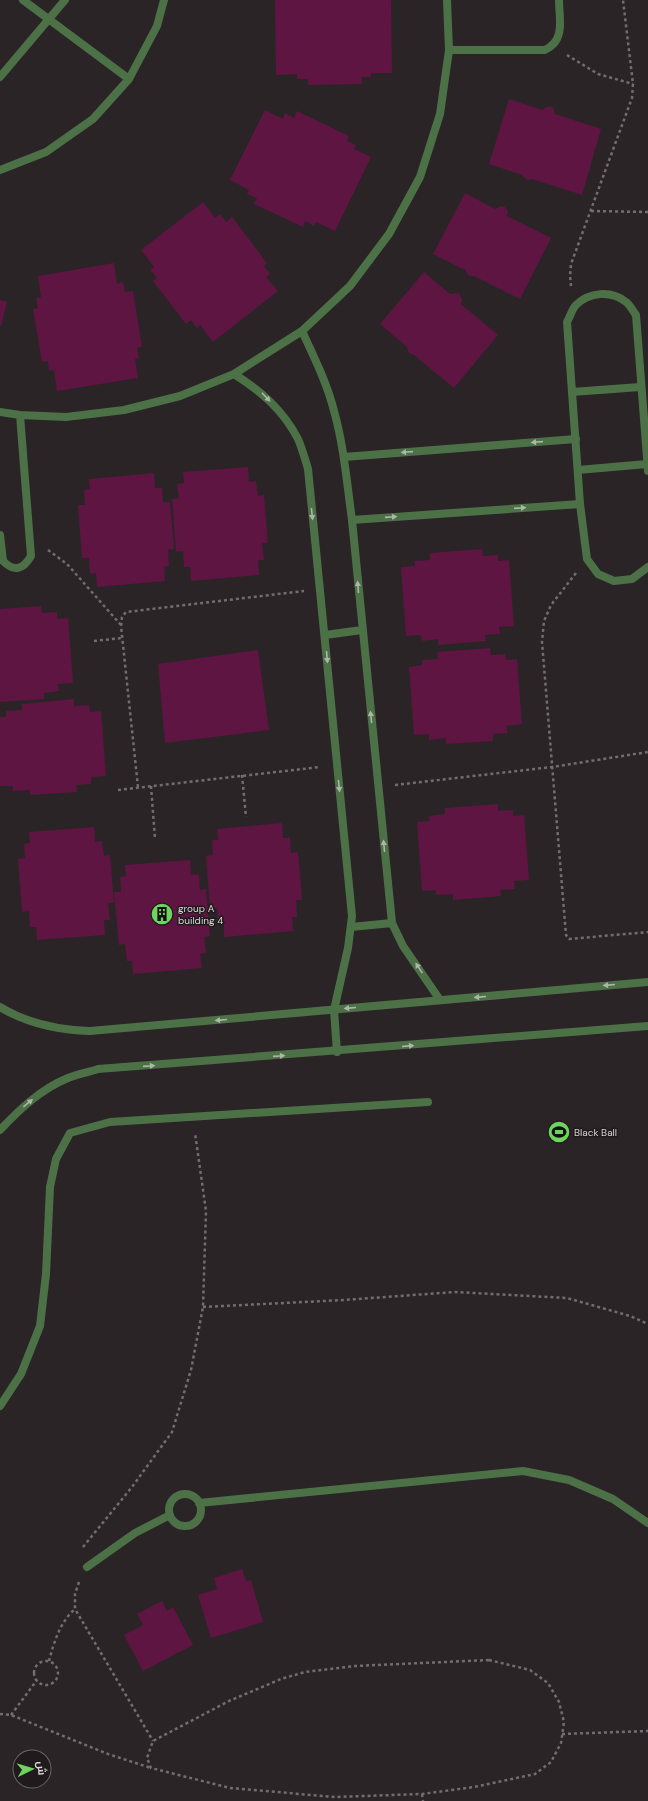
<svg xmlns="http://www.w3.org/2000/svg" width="648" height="1801" font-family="'DM Sans',Cairo,sans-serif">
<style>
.building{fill:#5e1541}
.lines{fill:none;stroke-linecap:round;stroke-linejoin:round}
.path{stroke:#726d70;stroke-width:2.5;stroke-dasharray:3 3;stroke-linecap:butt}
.service{stroke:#4c7146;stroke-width:8}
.minor{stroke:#4c7146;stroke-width:8}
.tertiary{stroke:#4c7146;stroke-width:8}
.oneway{fill:#aeb6ab}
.labels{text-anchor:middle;stroke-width:3;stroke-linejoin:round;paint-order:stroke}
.poi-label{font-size:10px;fill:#d8d4d6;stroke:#211a1d;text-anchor:start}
</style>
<rect width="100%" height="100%" fill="#2a2427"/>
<!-- building -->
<path class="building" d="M275,0H391L392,73H371V77H361L362,84L308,85V79H297V74L276,75Z
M509,99L542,110L549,106L553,108L555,114L601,129L582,195L532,179L527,180L522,175L489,164Z
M265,110L283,119L285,113L294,118L297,111L349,136L347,141L356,145L354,149L371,157L335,231L316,222L314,226L305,221L303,227L254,204L257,198L247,194L249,190L230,180Z
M465,193L495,209L501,206L505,207L508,211L507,216L551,238L520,299L474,276H469L465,270L433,254Z
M203,202L215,218L220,214L226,222L232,217L267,263L264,266L270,274L266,277L278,291L213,342L200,325L197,328L191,320L186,324L153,281L157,278L150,270L154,267L141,250Z
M114,263L117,284L123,282L125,292L133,291L142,347L137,348L139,358L135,359L138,378L57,391L54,370L49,371L48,361L42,362L33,309L38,308L36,298L41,297L38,276Z
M424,272L450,294L459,293L462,300L461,304L498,335L454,388L414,355L409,353L407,347L380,324Z
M0,300L7,302L1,326H0Z
M248,467L249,482L256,481L258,496L264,495L268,543H262L264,560H258L259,575L191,581L190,567H184L183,551L176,552L172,499L179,498L177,484L184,483L183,472Z
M154,473L155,488H162L163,502H170L174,549L168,550L169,566L164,567L165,581L97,587L96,573L90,574L89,558H82L78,505H85L84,490L90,489L89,479Z
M482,549L483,556L498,555V561L509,560L514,626L499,627L500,634L485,635L486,641L438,645V639L422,641L421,635L406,636L401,567L415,566L414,561L430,560V553Z
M41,606L42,613L57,612V619L68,618L73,683L58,684L59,691L44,693V699L0,702V609Z
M490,648L491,655L505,654L506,660L517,659L522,724L507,726V733L493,734V741L446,744V738L429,740V734L414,735L409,667L422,665V660L438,659L437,652Z
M258,650L269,730L165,743L158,664Z
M74,699V706L89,705L90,712L101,711L106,776L91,777V784L76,785L77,792L30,795V790L13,791V786H0V717H6V711L22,710V704Z
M498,804V811L513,810V816L524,815L529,880L514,881L515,889L500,890L501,896L453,900V894L436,895V890L422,891L417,822L430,821L429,816L445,814V808Z
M282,823L283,838H290L291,853L298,852L302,900H296L297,917H292L293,931L224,937V924H218L217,908H210L206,856L213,855L212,840H218L217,829Z
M94,827L95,842L102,841L104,856L110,855L114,903H108L110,920H104L105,935L37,940L36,927H30L29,911L22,912L18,859L25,858L24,844L30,843L29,832Z
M190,860L191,875L199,874L200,890L206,889L210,936L204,937L206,953L200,954L202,968L133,974L132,961H127L125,944L119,945L114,892H121L120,877L126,876L125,865Z
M242,1569L246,1581L251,1580L263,1622L211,1638L198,1595L217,1589L214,1578Z
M162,1601L167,1611L173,1607L193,1645L143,1671L124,1635L143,1625L137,1614Z"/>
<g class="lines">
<!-- path -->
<path class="path" d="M567,55L598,74L633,84
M591,211L648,212
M571,286L570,276L571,264L632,98L633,84L623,0
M48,550L67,564L121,625
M576,573L551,605L544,621L542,642L566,935L569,939L648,932
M94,641L122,638
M242,775L246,817
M395,785L552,767L648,752
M151,786L155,839
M138,787L121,626L122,617L126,612L304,591
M118,790L320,767
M203,1307L344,1300L455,1292L567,1298L630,1316L648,1324
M83,1547L132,1487L172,1432L191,1370L203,1307L206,1211L195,1133
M79,1582L75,1594V1609L153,1741
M489,1660L530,1670L548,1683L559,1702L564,1722L561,1743L551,1762L535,1774L474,1787L422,1794L335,1797L230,1788L151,1768L147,1758L153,1741L229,1701L281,1679L305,1672L355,1666Z
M34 1673a12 12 0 1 1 24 0a12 12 0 1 1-24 0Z
M49,1661C54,1642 60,1622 75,1609
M0,1714L11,1715L108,1754L151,1768
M11,1715L37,1680
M562,1734L648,1731
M422,1794L423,1801"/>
<!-- service -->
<path class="service" d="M572,392L640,387
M578,470L647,464
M648,471L636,315C633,311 630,305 626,302C611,290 589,292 576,305C572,309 570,317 567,322L580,504L587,559L598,574L614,581L632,579L648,567"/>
<!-- minor -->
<path class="minor" d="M23,0L129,79
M449,50H545C566,40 559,19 559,0
M0,77L65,0
M0,170L46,152L93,119L129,79L157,26L164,0
M302,331C314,357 327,383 334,411C344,446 347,484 352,520L392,923L403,946L440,1000
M234,374C261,391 283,410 298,439C302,448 305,459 308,469L352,916L348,948L334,1010L337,1052
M0,412L20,415L66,417L124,410L180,396L234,374L302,331L350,286L389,234L420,177L440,114L449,50L447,0
M344,457L576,439
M352,520L580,504
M0,535L3,561C14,572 23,570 31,556L20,415
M325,635L362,630
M351,927L392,923
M0,1406L21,1374L40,1326L46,1274L50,1187L56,1159L70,1133L110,1122L428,1102
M169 1510a16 16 0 1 1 32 0a16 16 0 1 1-32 0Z
M199,1503L523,1471L569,1480L613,1499L648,1523
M87,1567L135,1533L170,1515"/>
<!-- tertiary -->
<path class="tertiary" d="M0,1007C28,1024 58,1030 90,1031L648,982
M0,1130C20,1109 41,1089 68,1078C78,1074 89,1072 98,1069L648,1026"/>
</g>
<!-- one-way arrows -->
<defs><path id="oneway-solid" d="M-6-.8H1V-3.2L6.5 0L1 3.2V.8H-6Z"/></defs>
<g class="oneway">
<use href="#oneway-solid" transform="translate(266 397) rotate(46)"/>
<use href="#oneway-solid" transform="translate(537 442) rotate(176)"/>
<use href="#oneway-solid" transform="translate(407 452) rotate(176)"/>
<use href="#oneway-solid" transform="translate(520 508) rotate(-4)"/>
<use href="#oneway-solid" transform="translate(312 514) rotate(84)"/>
<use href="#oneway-solid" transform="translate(391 517) rotate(-4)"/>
<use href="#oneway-solid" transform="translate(358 587) rotate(-95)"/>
<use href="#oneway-solid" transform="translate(327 657) rotate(85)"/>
<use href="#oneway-solid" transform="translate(371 717) rotate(-96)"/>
<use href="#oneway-solid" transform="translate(339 786) rotate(84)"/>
<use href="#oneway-solid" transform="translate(384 846) rotate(-95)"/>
<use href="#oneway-solid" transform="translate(419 968) rotate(-124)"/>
<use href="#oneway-solid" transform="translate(609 985) rotate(175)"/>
<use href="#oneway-solid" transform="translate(480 997) rotate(175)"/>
<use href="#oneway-solid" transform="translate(350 1008) rotate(175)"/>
<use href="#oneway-solid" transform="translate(221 1020) rotate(175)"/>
<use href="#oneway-solid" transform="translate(408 1046) rotate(-5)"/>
<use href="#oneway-solid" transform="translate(279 1056) rotate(-4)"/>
<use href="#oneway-solid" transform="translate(149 1066) rotate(-4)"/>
<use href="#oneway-solid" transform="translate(28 1103) rotate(-39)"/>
</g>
<!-- icons -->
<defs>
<g id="building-disc" transform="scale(1.15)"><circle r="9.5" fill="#6fd360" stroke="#211a1d"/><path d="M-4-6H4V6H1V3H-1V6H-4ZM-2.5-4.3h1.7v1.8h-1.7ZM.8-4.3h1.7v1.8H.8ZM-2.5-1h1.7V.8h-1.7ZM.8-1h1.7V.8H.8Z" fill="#111"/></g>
<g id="stadium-disc" transform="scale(1.15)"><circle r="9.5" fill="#6fd360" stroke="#211a1d"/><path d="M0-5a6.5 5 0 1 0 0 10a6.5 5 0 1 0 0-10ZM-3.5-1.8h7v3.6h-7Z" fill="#111"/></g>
</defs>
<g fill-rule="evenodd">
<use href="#building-disc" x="162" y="914"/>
<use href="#stadium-disc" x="559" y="1132"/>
</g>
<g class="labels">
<!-- poi labels -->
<g class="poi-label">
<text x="178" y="912">group A<tspan x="178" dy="12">building 4</tspan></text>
<text x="574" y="1136">Black Ball</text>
</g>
</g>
<!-- north arrow -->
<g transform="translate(32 1769) rotate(85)"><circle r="19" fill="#211a1d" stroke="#6a6467"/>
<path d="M0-3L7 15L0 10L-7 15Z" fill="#6fd360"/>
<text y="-6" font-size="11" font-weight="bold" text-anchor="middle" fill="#d8d4d6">ش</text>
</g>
</svg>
